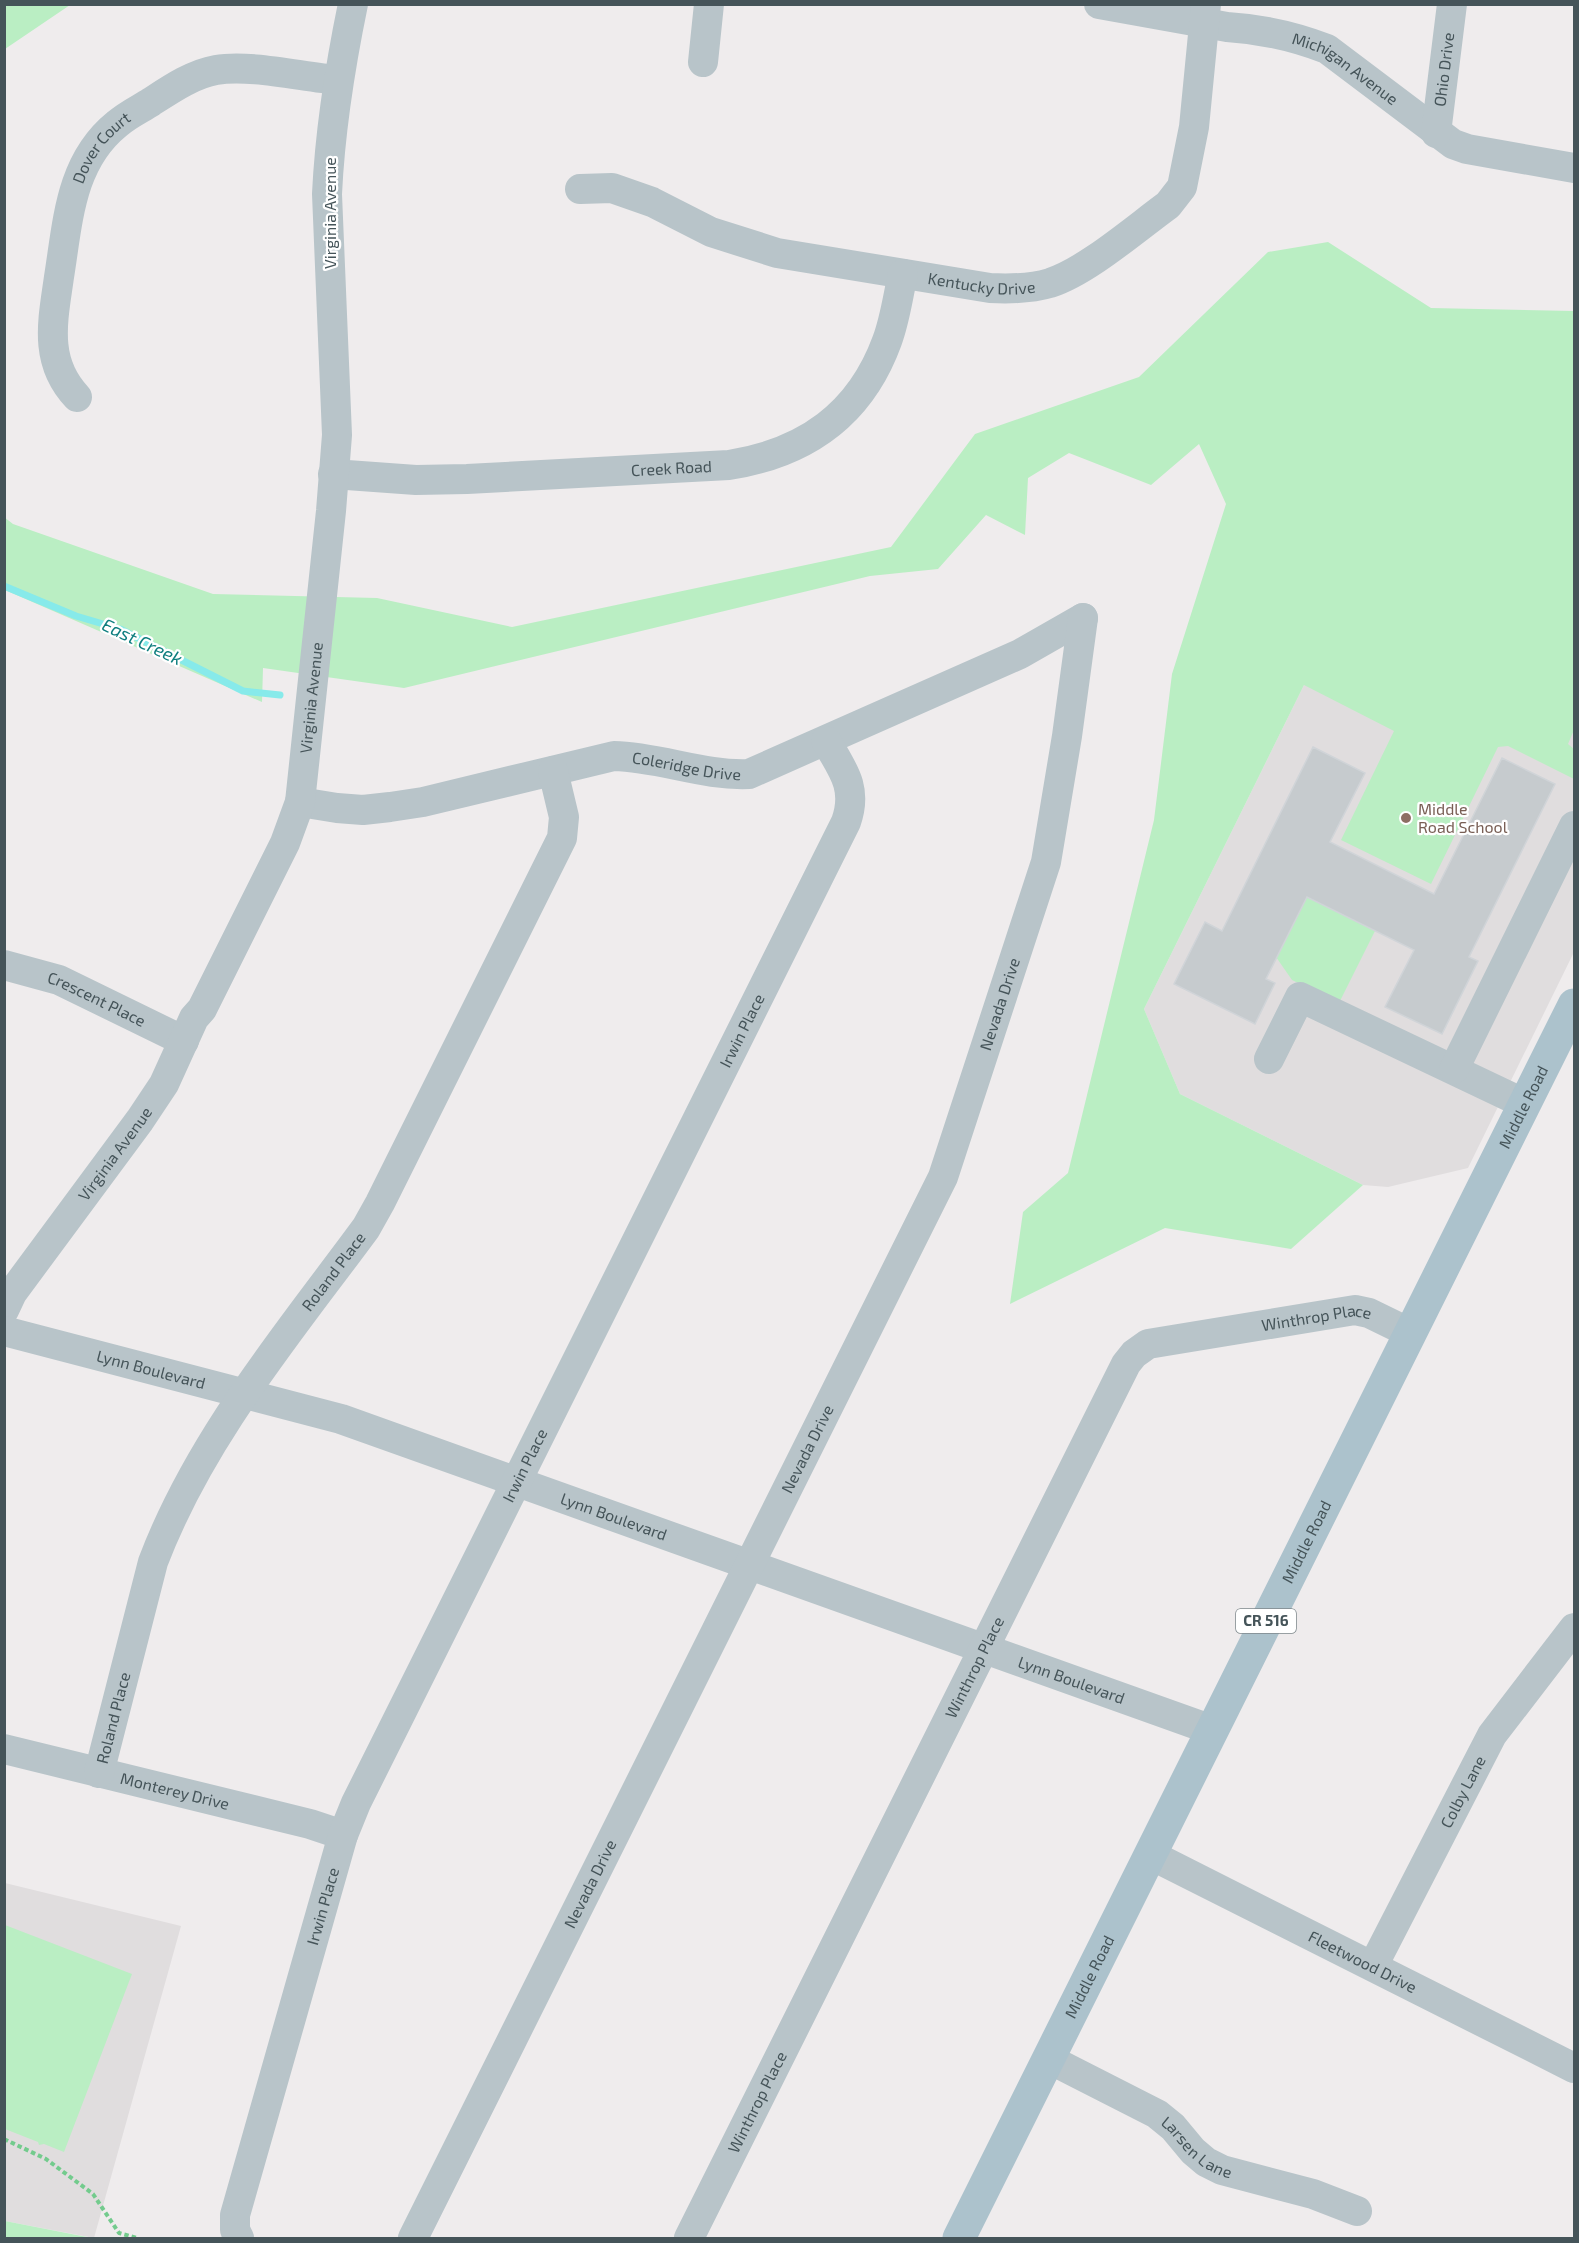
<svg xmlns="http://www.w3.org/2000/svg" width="1579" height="2243" font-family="'Exo 2',sans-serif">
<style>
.education{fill:#e0ddde}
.green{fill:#baeec3}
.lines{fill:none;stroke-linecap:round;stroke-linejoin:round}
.stream{stroke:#87eaea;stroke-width:7}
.building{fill:#c6cbce;stroke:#d0d4d8;stroke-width:1.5}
.path{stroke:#73cb8d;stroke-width:4;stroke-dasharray:4.5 3;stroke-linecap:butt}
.minor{stroke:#b8c4c9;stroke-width:30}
.major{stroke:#acc2cc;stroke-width:33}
.education-dot{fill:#8d6e63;stroke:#fff;stroke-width:2}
.labels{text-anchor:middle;stroke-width:4.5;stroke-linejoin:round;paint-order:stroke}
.shield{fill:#fff;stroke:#7d878b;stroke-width:1.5}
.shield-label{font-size:15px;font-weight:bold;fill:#455459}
.street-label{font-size:16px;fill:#455459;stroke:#fff}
.education-label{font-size:16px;fill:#785e54;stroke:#fff;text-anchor:start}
.water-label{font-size:18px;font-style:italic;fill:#0e7e7f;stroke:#fff}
</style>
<rect width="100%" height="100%" fill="#efeced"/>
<!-- education -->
<path class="education" d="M1574,500V952L1468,1168L1388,1187L1363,1185L1180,1094L1144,1009L1304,685Z
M5,1883L181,1926L94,2238L5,2221Z"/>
<!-- green -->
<path class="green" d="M5,4H70V5L5,49Z
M1328,242L1431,308L1574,311V730L1568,744L1574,749V779L1508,746L1498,747L1431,884L1341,840L1394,731L1304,685L1144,1009L1180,1094L1363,1185L1291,1249L1165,1228L1010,1304L1023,1212L1068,1173L1154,820L1172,674L1226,504L1199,444L1151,485L1069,453L1028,478L1025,535L986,515L938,569L870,576L404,688L263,668L262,702L5,590L4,517L13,524L213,594L377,598L512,627L891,547L975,434L1139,377L1268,252Z
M1307,897L1375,931L1339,1003L1292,980L1276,957Z
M5,1925L132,1974L64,2152L44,2144L39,2145L38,2142L5,2129Z
M4,2221H5L92,2238H5Z"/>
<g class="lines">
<!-- stream -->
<path class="stream" d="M4,586L76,616L120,629L243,691L280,695"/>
</g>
<!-- building -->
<path class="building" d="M1313,747L1365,773L1330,842L1434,894L1502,758L1555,784L1469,957L1478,961L1442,1034L1385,1007L1414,950L1307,897L1266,979L1275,983L1255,1024L1174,984L1205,922L1222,931Z"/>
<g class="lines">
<!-- path -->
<path class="path" d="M4,2139L46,2159L93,2194L119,2233L137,2238"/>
<!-- minor -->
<g class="minor">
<path id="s1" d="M1099,4L1227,27C1260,29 1296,37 1327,49L1453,144L1467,149L1574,168"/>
<path d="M703,62L709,4"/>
<path id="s2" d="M1436,133L1452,4"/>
<path id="s3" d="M580,189L612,188L652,202L711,232L777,253L990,288C1010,289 1030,289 1050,283C1087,271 1135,229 1168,205L1182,187L1194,127L1206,4"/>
<path id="s4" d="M77,397C43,361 53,320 59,277C68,221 70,162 117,124C127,115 140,109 151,102C171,89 193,74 216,70C250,64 302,77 338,80"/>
<path id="s5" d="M333,474L416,480L467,479L729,465C805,453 860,415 887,341C895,320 898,296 903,274"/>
<path id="s6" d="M300,802L337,808L363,810L390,807L423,802L614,756C660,757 703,776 749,774L1020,654L1083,618"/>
<path id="s7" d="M4,965L59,980L184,1041"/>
<path d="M1269,1059L1300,997L1525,1104"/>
<path d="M1454,1069L1574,826"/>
<path id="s8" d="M4,1310L12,1293L140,1120L164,1084L194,1018L202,1009L285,843L300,802L331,511L337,435L327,194C330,130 340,67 353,4"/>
<path id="s9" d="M4,1331L341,1419L1212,1730"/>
<path id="s10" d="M4,1749L310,1824L343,1835"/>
<path id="s11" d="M99,1773L153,1562C200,1438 288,1334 366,1228L380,1203L562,838L564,817L553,771"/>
<path id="s12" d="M1151,1855L1574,2068"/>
<path id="s13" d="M1373,1966L1492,1735L1574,1628"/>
<path id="s14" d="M1049,2059L1157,2114L1173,2127L1193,2151L1206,2162L1222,2170L1313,2194L1357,2211"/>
<path id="s15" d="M239,2238L235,2230V2215L343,1835L356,1803L846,822C858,788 843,770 826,741"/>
<path id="s16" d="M413,2238L943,1177L1046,862L1067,736L1083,618"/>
<path id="s17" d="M689,2238L1126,1364L1134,1354L1148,1344L1355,1310L1369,1313L1410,1333"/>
</g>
<!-- major -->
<path class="major" id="s18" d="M959,2238L1574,1005"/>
</g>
<!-- markers -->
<circle class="education-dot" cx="1406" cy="818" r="6"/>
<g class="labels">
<!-- shield labels -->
<rect class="shield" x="1236" y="1609" width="60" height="24" rx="4.5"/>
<g class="shield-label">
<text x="1266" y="1626">CR 516</text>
</g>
<!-- street labels -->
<g class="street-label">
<text dy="6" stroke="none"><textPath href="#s2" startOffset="64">Ohio Drive</textPath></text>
<text dy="6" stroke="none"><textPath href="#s1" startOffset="258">Michigan Avenue</textPath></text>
<text dy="6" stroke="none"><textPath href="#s4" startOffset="266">Dover Court</textPath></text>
<text transform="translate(330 213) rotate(-90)" y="6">Virginia Avenue</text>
<text dy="6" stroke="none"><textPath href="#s3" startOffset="417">Kentucky Drive</textPath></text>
<text dy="6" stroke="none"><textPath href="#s5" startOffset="339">Creek Road</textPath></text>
<text dy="6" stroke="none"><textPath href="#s8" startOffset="696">Virginia Avenue</textPath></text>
<text dy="6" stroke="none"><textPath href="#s6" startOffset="394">Coleridge Drive</textPath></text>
<text dy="6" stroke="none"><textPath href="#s7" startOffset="99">Crescent Place</textPath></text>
<text dy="6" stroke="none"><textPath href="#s16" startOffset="1368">Nevada Drive</textPath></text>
<text dy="6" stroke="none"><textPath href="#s15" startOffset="1317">Irwin Place</textPath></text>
<text dy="6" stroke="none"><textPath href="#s18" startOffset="1264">Middle Road</textPath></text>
<text dy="6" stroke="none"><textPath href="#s8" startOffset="192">Virginia Avenue</textPath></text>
<text dy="6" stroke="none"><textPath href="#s11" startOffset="561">Roland Place</textPath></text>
<text dy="6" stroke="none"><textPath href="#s17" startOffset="1178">Winthrop Place</textPath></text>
<text dy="6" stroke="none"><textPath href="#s9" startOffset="152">Lynn Boulevard</textPath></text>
<text dy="6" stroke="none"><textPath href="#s16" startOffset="882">Nevada Drive</textPath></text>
<text dy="6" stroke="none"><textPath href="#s15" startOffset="831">Irwin Place</textPath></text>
<text dy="6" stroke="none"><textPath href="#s9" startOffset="638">Lynn Boulevard</textPath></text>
<text dy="6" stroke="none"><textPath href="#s18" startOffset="778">Middle Road</textPath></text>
<text dy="6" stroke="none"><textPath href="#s17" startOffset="638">Winthrop Place</textPath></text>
<text dy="6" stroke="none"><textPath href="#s9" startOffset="1124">Lynn Boulevard</textPath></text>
<text dy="6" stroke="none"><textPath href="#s11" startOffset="57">Roland Place</textPath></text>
<text dy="6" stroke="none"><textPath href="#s13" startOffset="196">Colby Lane</textPath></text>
<text dy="6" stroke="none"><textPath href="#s10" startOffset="176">Monterey Drive</textPath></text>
<text dy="6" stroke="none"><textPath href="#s16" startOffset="396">Nevada Drive</textPath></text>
<text dy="6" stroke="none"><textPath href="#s15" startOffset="345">Irwin Place</textPath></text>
<text dy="6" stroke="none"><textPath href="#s12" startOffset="237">Fleetwood Drive</textPath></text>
<text dy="6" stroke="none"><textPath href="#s18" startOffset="292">Middle Road</textPath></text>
<text dy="6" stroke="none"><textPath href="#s17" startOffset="152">Winthrop Place</textPath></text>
<text dy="6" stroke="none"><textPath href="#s14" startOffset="174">Larsen Lane</textPath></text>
</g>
<!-- education labels -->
<g class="education-label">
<text x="1418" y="815">Middle<tspan x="1418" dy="18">Road School</tspan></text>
</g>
<!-- water labels -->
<g class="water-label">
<text transform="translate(142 642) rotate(25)" y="6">East Creek</text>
</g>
</g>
<!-- border -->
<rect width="1579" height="2243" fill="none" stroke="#455459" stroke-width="12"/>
</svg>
